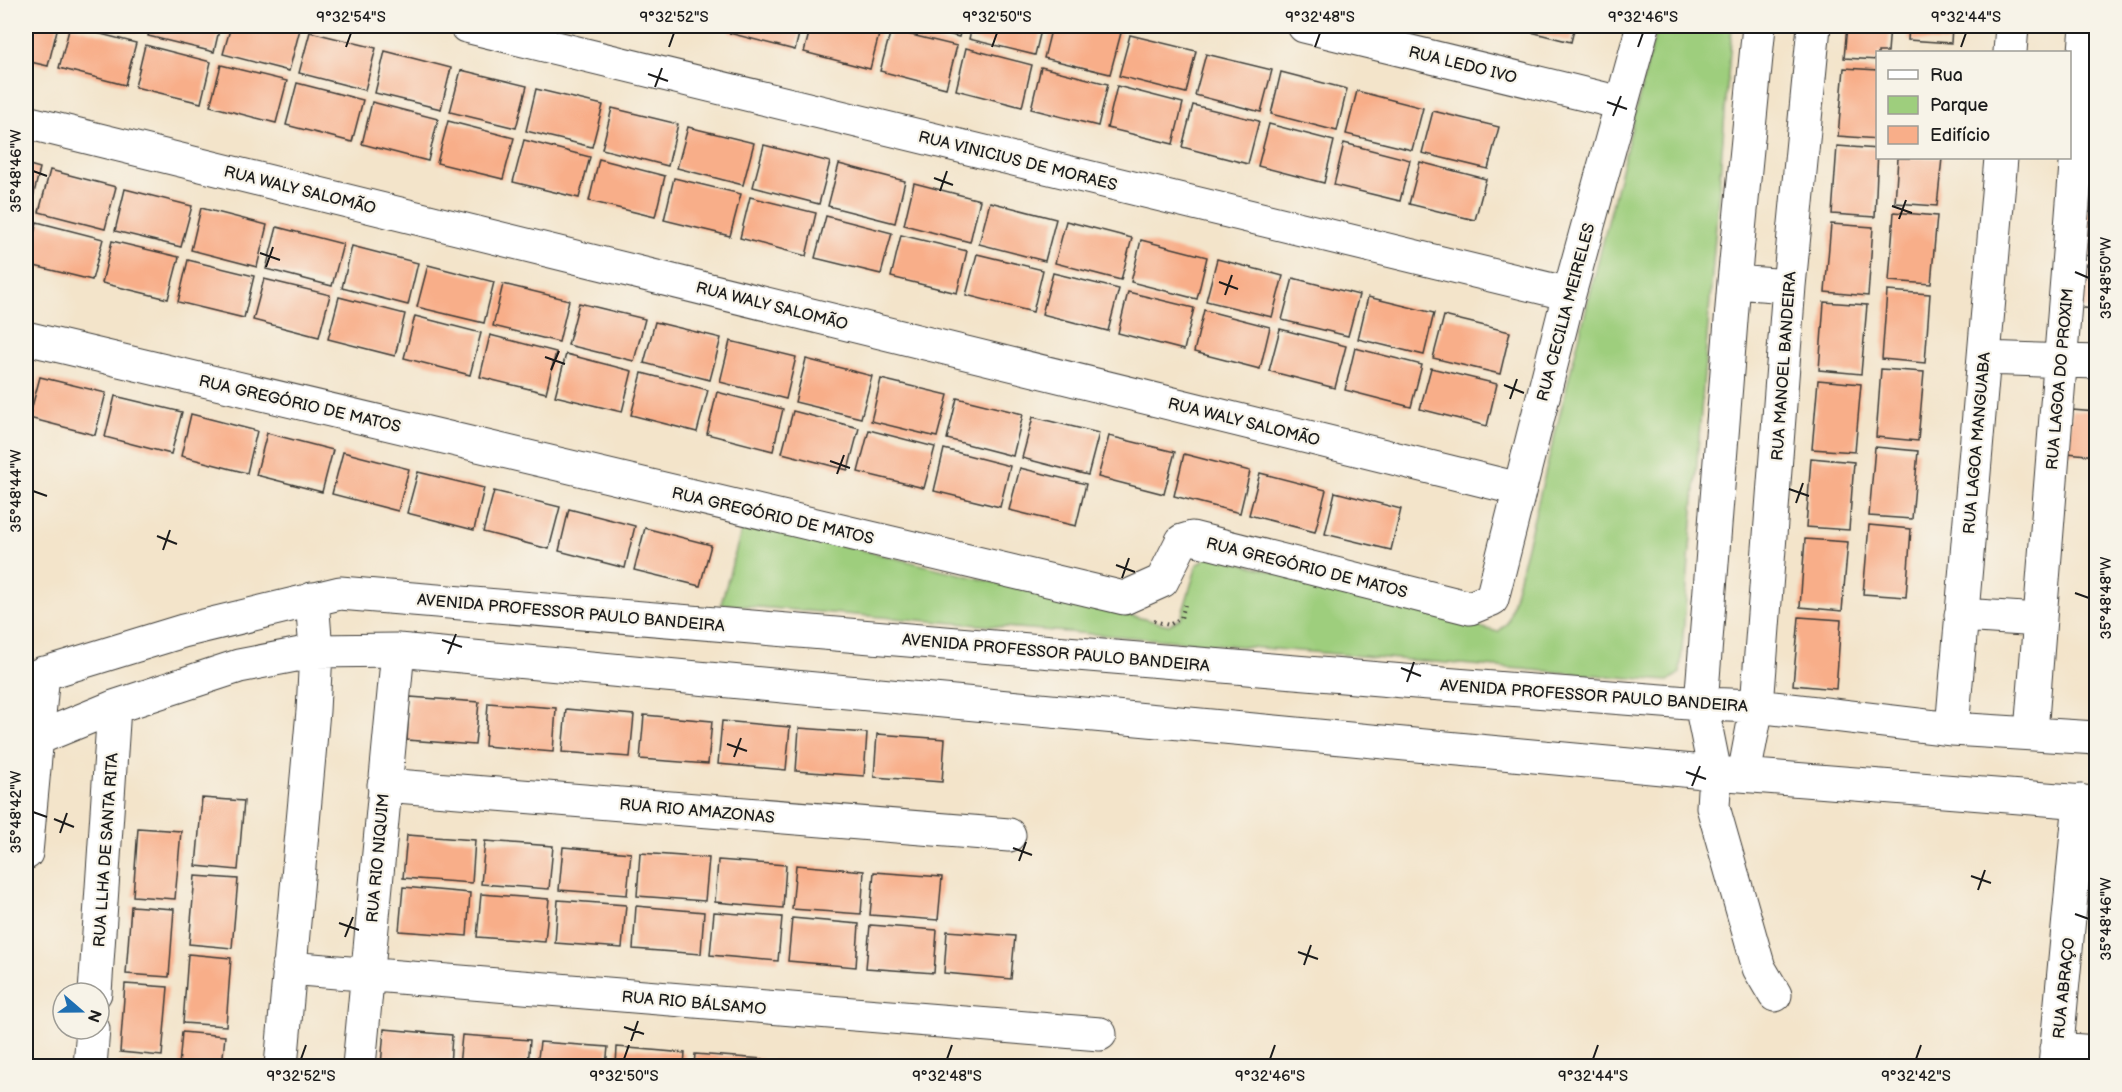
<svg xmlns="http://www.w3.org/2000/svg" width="2122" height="1092" font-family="'Balsamiq Sans',sans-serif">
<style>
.green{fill:#9ece7d;stroke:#5d754c;stroke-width:1.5}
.building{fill:#f8ae89}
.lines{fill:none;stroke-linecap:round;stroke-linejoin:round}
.minor-casing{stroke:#3c3a36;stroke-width:35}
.path{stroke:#3c3a36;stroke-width:4;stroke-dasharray:1.5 4.5;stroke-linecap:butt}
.minor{stroke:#fff;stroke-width:33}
.ticks{fill:none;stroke:#1c1c1c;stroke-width:2}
.labels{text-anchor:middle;stroke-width:4.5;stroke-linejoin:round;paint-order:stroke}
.street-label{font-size:16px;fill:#1c1c1c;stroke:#f7f3e8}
.neatline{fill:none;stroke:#1c1c1c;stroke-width:2}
.ticks-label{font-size:15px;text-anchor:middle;fill:#1c1c1c}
</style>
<rect width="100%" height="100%" fill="#f7f3e8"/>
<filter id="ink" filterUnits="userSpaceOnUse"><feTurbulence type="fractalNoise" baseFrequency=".0167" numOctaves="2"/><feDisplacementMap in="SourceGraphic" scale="12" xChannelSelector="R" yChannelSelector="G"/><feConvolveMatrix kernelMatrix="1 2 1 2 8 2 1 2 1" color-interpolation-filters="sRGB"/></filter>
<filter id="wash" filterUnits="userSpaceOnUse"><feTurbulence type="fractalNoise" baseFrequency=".008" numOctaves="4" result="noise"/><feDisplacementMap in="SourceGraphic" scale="24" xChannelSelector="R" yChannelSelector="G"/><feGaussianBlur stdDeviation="1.35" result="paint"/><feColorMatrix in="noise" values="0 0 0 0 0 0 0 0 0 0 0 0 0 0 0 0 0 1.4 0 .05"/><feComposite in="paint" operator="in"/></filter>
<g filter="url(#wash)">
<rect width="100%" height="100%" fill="#f3e4ca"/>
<!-- green -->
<path class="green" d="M1657,26H1732L1680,673L1668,681L721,604L744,521L1169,625L1181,618L1197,565L1211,555L1498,632L1508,622Z"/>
<g id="blocks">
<!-- building -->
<path class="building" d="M26,26H58L48,66L26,61Z
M70,26L136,43L125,85L59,68Z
M110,26H140L138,33Z
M150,26H220L214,52L148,36Z
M231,26H285L300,29L289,71L223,54Z
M731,26H801L795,50L729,33Z
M811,26L881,27L870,69L804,52Z
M918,26H962L959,37Z
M972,26H1042L1035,55L969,39Z
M1052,26H1093L1121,33L1110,74L1044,58Z
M1507,26H1575L1571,42Z
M1847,26H1890L1888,52H1878V60L1844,58Z
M1909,26H1952L1951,43L1908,40Z
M891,30L957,46L946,88L880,71Z
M310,32L376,48L365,90L299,73Z
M1130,35L1196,51L1186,93L1119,76Z
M145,45L211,62L201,103L135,87Z
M966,48L1032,65L1022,107L956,90Z
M385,51L451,68L441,109L375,93Z
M1206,54L1272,70L1261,112L1195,95Z
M221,65L287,81L276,123L210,106Z
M1041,67L1108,84L1098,126L1031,109Z
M1844,68L1878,70V139L1838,136Z
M461,70L527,86L516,128L450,112Z
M1281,72L1347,89L1337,131L1271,114Z
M297,83L363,100L352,142L286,125Z
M1117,86L1183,103L1173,144L1107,128Z
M536,89L603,105L592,147L526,131Z
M1357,91L1423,108L1412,150L1346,134Z
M372,102L438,119L428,161L362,144Z
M1193,105L1259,121L1248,164L1182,147Z
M612,108L678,124L668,166L602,149Z
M1433,111L1499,127L1488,169L1422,153Z
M448,121L514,138L503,179L437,163Z
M1269,124L1334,141L1324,183L1258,166Z
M688,127L754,143L743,185L677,168Z
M524,140L590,157L579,198L513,182Z
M1344,143L1410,160L1400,201L1334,185Z
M764,145L830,162L819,204L753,187Z
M1837,146L1878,149L1875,217L1832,214Z
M1898,158H1942L1937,206L1895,203Z
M599,159L665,176L655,217L589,201Z
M1420,162L1486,179L1475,220L1409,204Z
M26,164L40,168L30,210L26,209Z
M839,164L905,181L895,223L828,206Z
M50,170L116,187L105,229L39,212Z
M674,178L741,194L730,236L664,220Z
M914,183L980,200L970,242L904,225Z
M125,189L192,206L181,247L115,231Z
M750,197L816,213L806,256L740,238Z
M990,202L1056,219L1045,261L979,244Z
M201,208L267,225L257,267L191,250Z
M2080,211L2096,213V256L2077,255Z
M1894,212L1937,216L1931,284L1889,281Z
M826,216L892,233L881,274L815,258Z
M1066,221L1132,238L1121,280L1055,263Z
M37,222L103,239L92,280L26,264Z
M1831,224L1873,227L1868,296L1825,292Z
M277,227L343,244L332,286L266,269Z
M901,235L967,251L957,293L891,277Z
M1141,240L1207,257L1197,299L1131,282Z
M112,241L179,257L168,299L102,283Z
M352,246L418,263L408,305L342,288Z
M977,254L1043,270L1033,312L966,295Z
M1217,259L1283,276L1272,317L1206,301Z
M188,260L254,276L244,318L178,302Z
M2076,264L2096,266V309L2072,307Z
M428,265L494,282L484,323L417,307Z
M1053,273L1119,289L1108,331L1042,314Z
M1293,278L1359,295L1348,336L1282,320Z
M264,279L330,295L319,337L253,320Z
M503,284L569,300L559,342L493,326Z
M1887,291L1930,294L1925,363L1882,359Z
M1128,292L1194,308L1184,350L1118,333Z
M339,297L405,314L395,356L328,339Z
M1368,297L1434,313L1424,355L1358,339Z
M1824,302L1867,305L1861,374L1819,370Z
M579,303L645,319L634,361L568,345Z
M1204,310L1270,327L1260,369L1194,352Z
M415,316L481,333L470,375L404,358Z
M1444,316L1510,332L1500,374L1433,358Z
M655,322L721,338L710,380L644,363Z
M1280,329L1346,346L1335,388L1269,371Z
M490,335L556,352L546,393L480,377Z
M730,341L796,357L786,399L720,382Z
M1355,348L1422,365L1411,407L1345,390Z
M566,354L632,371L622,412L555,396Z
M806,359L872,376L861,418L795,402Z
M1431,368L1497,384L1487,426L1420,409Z
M1881,369L1924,372L1918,441L1876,437Z
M642,373L708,390L697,432L631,415Z
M40,377L106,393L95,435L29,418Z
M881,379L948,395L937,437L871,421Z
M1818,380L1861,384L1855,452L1812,449Z
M717,392L783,409L773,451L707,434Z
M115,396L182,412L171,454L105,437Z
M957,398L1023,414L1013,456L947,439Z
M2072,410L2096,412V456L2068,453Z
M793,411L859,428L848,470L782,453Z
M191,414L257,431L247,473L181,456Z
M1033,417L1099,433L1088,475L1022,458Z
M869,430L935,447L924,488L858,472Z
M267,433L333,450L322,492L256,475Z
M1109,436L1175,452L1164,494L1098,477Z
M1875,447L1918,451L1912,519L1869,516Z
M944,449L1010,466L1000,507L934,491Z
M343,452L409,469L398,511L332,494Z
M1184,454L1250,471L1240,513L1174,496Z
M1811,458L1854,462L1849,530L1806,527Z
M1020,468L1086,484L1076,526L1009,510Z
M418,472L484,488L474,530L407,513Z
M1260,473L1326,490L1315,532L1249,515Z
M494,491L560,507L549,549L483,532Z
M1335,492L1401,509L1391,550L1325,534Z
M569,509L635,526L625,568L559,551Z
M1869,525L1911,529L1906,597L1863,594Z
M645,528L711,545L700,586L634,570Z
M1805,539L1848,542L1842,611L1800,607Z
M1799,617L1841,620L1836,689L1793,685Z
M410,697L479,702L475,745L407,740Z
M488,703L556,708L553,752L485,746Z
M566,709L634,715L630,757L562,752Z
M644,715L712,721L708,764L640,759Z
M722,721L790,727L786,770L718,764Z
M799,728L867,733L864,776L796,771Z
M877,734L945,739L942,782L874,777Z
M202,798L244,801L238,870L196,866Z
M138,828L181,831L175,899L133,896Z
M407,835L475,840L472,883L403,878Z
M485,841L553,846L549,889L481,884Z
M563,847L631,853L627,895L559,890Z
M640,853L709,858L705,901L637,896Z
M718,860L786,865L783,908L715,902Z
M796,865L864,871L861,914L792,909Z
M874,872L942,877L938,920L870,915Z
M195,876L238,879L232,948L189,944Z
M403,887L470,893L467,936L399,931Z
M481,894L549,899L545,942L477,937Z
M558,900L626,905L622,948L555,943Z
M131,906L174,909L169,977L126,974Z
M636,906L704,912L701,954L633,949Z
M714,912L782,917L778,961L710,955Z
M792,918L859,924L856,967L788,961Z
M870,925L937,930L934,973L866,968Z
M947,931L1015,936L1011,979L944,973Z
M188,954L231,958L226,1026L183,1023Z
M125,984L168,987L162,1056L120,1052Z
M384,1029L452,1035L450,1066H381Z
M182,1032L225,1036L222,1066H179Z
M462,1035L530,1040L528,1066H459Z
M540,1042L608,1047L606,1066H537Z
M617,1047L685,1053L684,1066H616Z
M695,1054L763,1059L762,1066H694Z
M773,1060L834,1065V1066H772Z
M119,1062L151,1065V1066H118Z"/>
</g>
</g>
<g filter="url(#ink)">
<use href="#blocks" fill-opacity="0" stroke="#3c3a36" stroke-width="1.5"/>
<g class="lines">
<!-- minor casing -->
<g class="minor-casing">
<path id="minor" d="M466,26L1569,294
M1304,26L1621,103
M1759,26L1734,282L1701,704L1715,773L1713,807L1759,968L1775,995
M2010,52L2012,26
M26,122L1519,489
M1734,282L1789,286
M26,338L1124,598L1162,581L1182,541L1192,538L1470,608L1492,599L1569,294L1643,26
M1984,358L2096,362
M1961,615L2040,620
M26,679L183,631L340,593L1416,682L1701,704L1757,706L1952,729L2096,738
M1952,729L2001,158
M2031,732L2087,26
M26,743L114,707L239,666L316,651L398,650L1715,773L2096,803
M1744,775L1757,706L1789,286L1814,26
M384,785L1009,835
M26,853L43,673
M288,968L1100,1034
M95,993L114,707
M2056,1049L2096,1052
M90,1066L93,1029
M281,1066L313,711L316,651L312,599
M359,1066L398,650
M2055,1066L2080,801"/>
</g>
<!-- path -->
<path class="path" d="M1154,621L1169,625L1181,618L1185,605"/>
<!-- minor -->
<use href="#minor" class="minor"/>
</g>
</g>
<!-- ticks -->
<path class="ticks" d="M346,47L351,33M669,47L674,33M992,47L997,33M1315,47L1320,33M1638,47L1643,33M1961,47L1966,33M648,74L668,81M655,87L662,68M1607,102L1627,109M1613,116L1621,96M33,171L47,176M934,178L953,185M940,191L947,171M1892,206L1912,213M1899,219L1906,200M260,253L280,260M266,267L273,247M2075,272L2089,278M1219,282L1238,289M1225,295L1232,275M545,357L565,364M551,370L559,351M1504,385L1524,393M1510,399L1517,379M830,461L850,468M837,474L844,455M1789,489L1809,496M33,491L47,496M1796,503L1803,483M157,536L177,544M163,550L170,530M1116,565L1135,572M1122,578L1129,558M2075,593L2089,598M442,640L462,647M448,654L456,634M1401,668L1421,676M1407,682L1414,662M727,744L747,751M734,757L741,738M1686,772L1706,779M1692,786L1700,766M33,812L47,817M54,819L74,827M60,833L67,813M1013,848L1032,855M1019,861L1026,842M1971,876L1991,883M1978,890L1985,870M2075,914L2089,919M339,923L359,930M345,937L353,917M1298,952L1318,959M1304,965L1311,945M624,1027L644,1034M631,1041L638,1021M301,1059L306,1045M624,1059L629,1045M947,1059L952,1045M1270,1059L1275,1045M1593,1059L1598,1045M1916,1059L1921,1045"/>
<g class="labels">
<!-- street labels -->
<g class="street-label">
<text transform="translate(1463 64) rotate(14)" y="6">RUA LEDO IVO</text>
<text transform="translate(1018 160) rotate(14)" y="6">RUA VINICIUS DE MORAES</text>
<text transform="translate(300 189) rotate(14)" y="6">RUA WALY SALOMÃO</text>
<text transform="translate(772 305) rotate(14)" y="6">RUA WALY SALOMÃO</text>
<text transform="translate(1565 312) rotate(-75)" y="6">RUA CECILIA MEIRELES</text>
<text transform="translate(1783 366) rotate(-86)" y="6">RUA MANOEL BANDEIRA</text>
<text transform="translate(2059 379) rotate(-85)" y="6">RUA LAGOA DO PROXIM</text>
<text transform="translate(300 403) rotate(13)" y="6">RUA GREGÓRIO DE MATOS</text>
<text transform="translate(1244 421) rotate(14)" y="6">RUA WALY SALOMÃO</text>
<text transform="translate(1976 443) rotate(-85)" y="6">RUA LAGOA MANGUABA</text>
<text transform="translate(773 515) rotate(13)" y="6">RUA GREGÓRIO DE MATOS</text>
<text transform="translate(1307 567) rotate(14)" y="6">RUA GREGÓRIO DE MATOS</text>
<text transform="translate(571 612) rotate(5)" y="6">AVENIDA PROFESSOR PAULO BANDEIRA</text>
<text transform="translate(1056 652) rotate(5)" y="6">AVENIDA PROFESSOR PAULO BANDEIRA</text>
<text transform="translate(1594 695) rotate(4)" y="6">AVENIDA PROFESSOR PAULO BANDEIRA</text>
<text transform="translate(697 810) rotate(5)" y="6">RUA RIO AMAZONAS</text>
<text transform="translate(105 850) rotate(-86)" y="6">RUA LLHA DE SANTA RITA</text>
<text transform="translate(377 858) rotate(-85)" y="6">RUA RIO NIQUIM</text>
<text transform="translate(2063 988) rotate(-84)" y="6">RUA ABRAÇO</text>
<text transform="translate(694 1002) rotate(5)" y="6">RUA RIO BÁLSAMO</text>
</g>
</g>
<!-- margin -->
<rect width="2122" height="1092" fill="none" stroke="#f7f3e8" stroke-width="66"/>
<!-- legend -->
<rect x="1876" y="51" width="195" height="108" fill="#f7f3e8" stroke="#9f9d96" stroke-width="1.5"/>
<rect x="1888" y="70" width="30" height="9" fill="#ffffff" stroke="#9f9d96" stroke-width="1.5"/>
<text x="1930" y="81" font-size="18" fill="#1c1c1c">Rua</text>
<rect x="1888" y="96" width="30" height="18" fill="#9ece7d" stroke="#9f9d96" stroke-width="1.5"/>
<text x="1930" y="111" font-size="18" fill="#1c1c1c">Parque</text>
<rect x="1888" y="126" width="30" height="18" fill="#f8ae89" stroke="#9f9d96" stroke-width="1.5"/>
<text x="1930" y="141" font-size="18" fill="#1c1c1c">Edifício</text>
<!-- north arrow -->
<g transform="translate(81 1011) rotate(110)"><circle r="28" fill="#f7f3e8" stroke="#9f9d96" stroke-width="1.5"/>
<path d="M0-4.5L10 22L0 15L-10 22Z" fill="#1f6fb2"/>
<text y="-9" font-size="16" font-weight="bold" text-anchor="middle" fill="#1c1c1c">N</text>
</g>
<rect x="33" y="33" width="2056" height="1026" class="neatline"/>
<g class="ticks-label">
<text x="351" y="22">9°32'54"S</text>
<text x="674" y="22">9°32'52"S</text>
<text x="997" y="22">9°32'50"S</text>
<text x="1320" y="22">9°32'48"S</text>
<text x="1643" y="22">9°32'46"S</text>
<text x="1966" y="22">9°32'44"S</text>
<text transform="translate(16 171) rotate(-90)" y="5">35°48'46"W</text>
<text transform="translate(2106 278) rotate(-90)" y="5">35°48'50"W</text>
<text transform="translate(16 491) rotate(-90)" y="5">35°48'44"W</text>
<text transform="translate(2106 598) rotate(-90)" y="5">35°48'48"W</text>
<text transform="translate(16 812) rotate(-90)" y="5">35°48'42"W</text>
<text transform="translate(2106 919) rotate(-90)" y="5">35°48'46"W</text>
<text x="301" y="1081">9°32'52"S</text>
<text x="624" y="1081">9°32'50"S</text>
<text x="947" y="1081">9°32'48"S</text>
<text x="1270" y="1081">9°32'46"S</text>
<text x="1593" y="1081">9°32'44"S</text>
<text x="1916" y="1081">9°32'42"S</text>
</g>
</svg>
